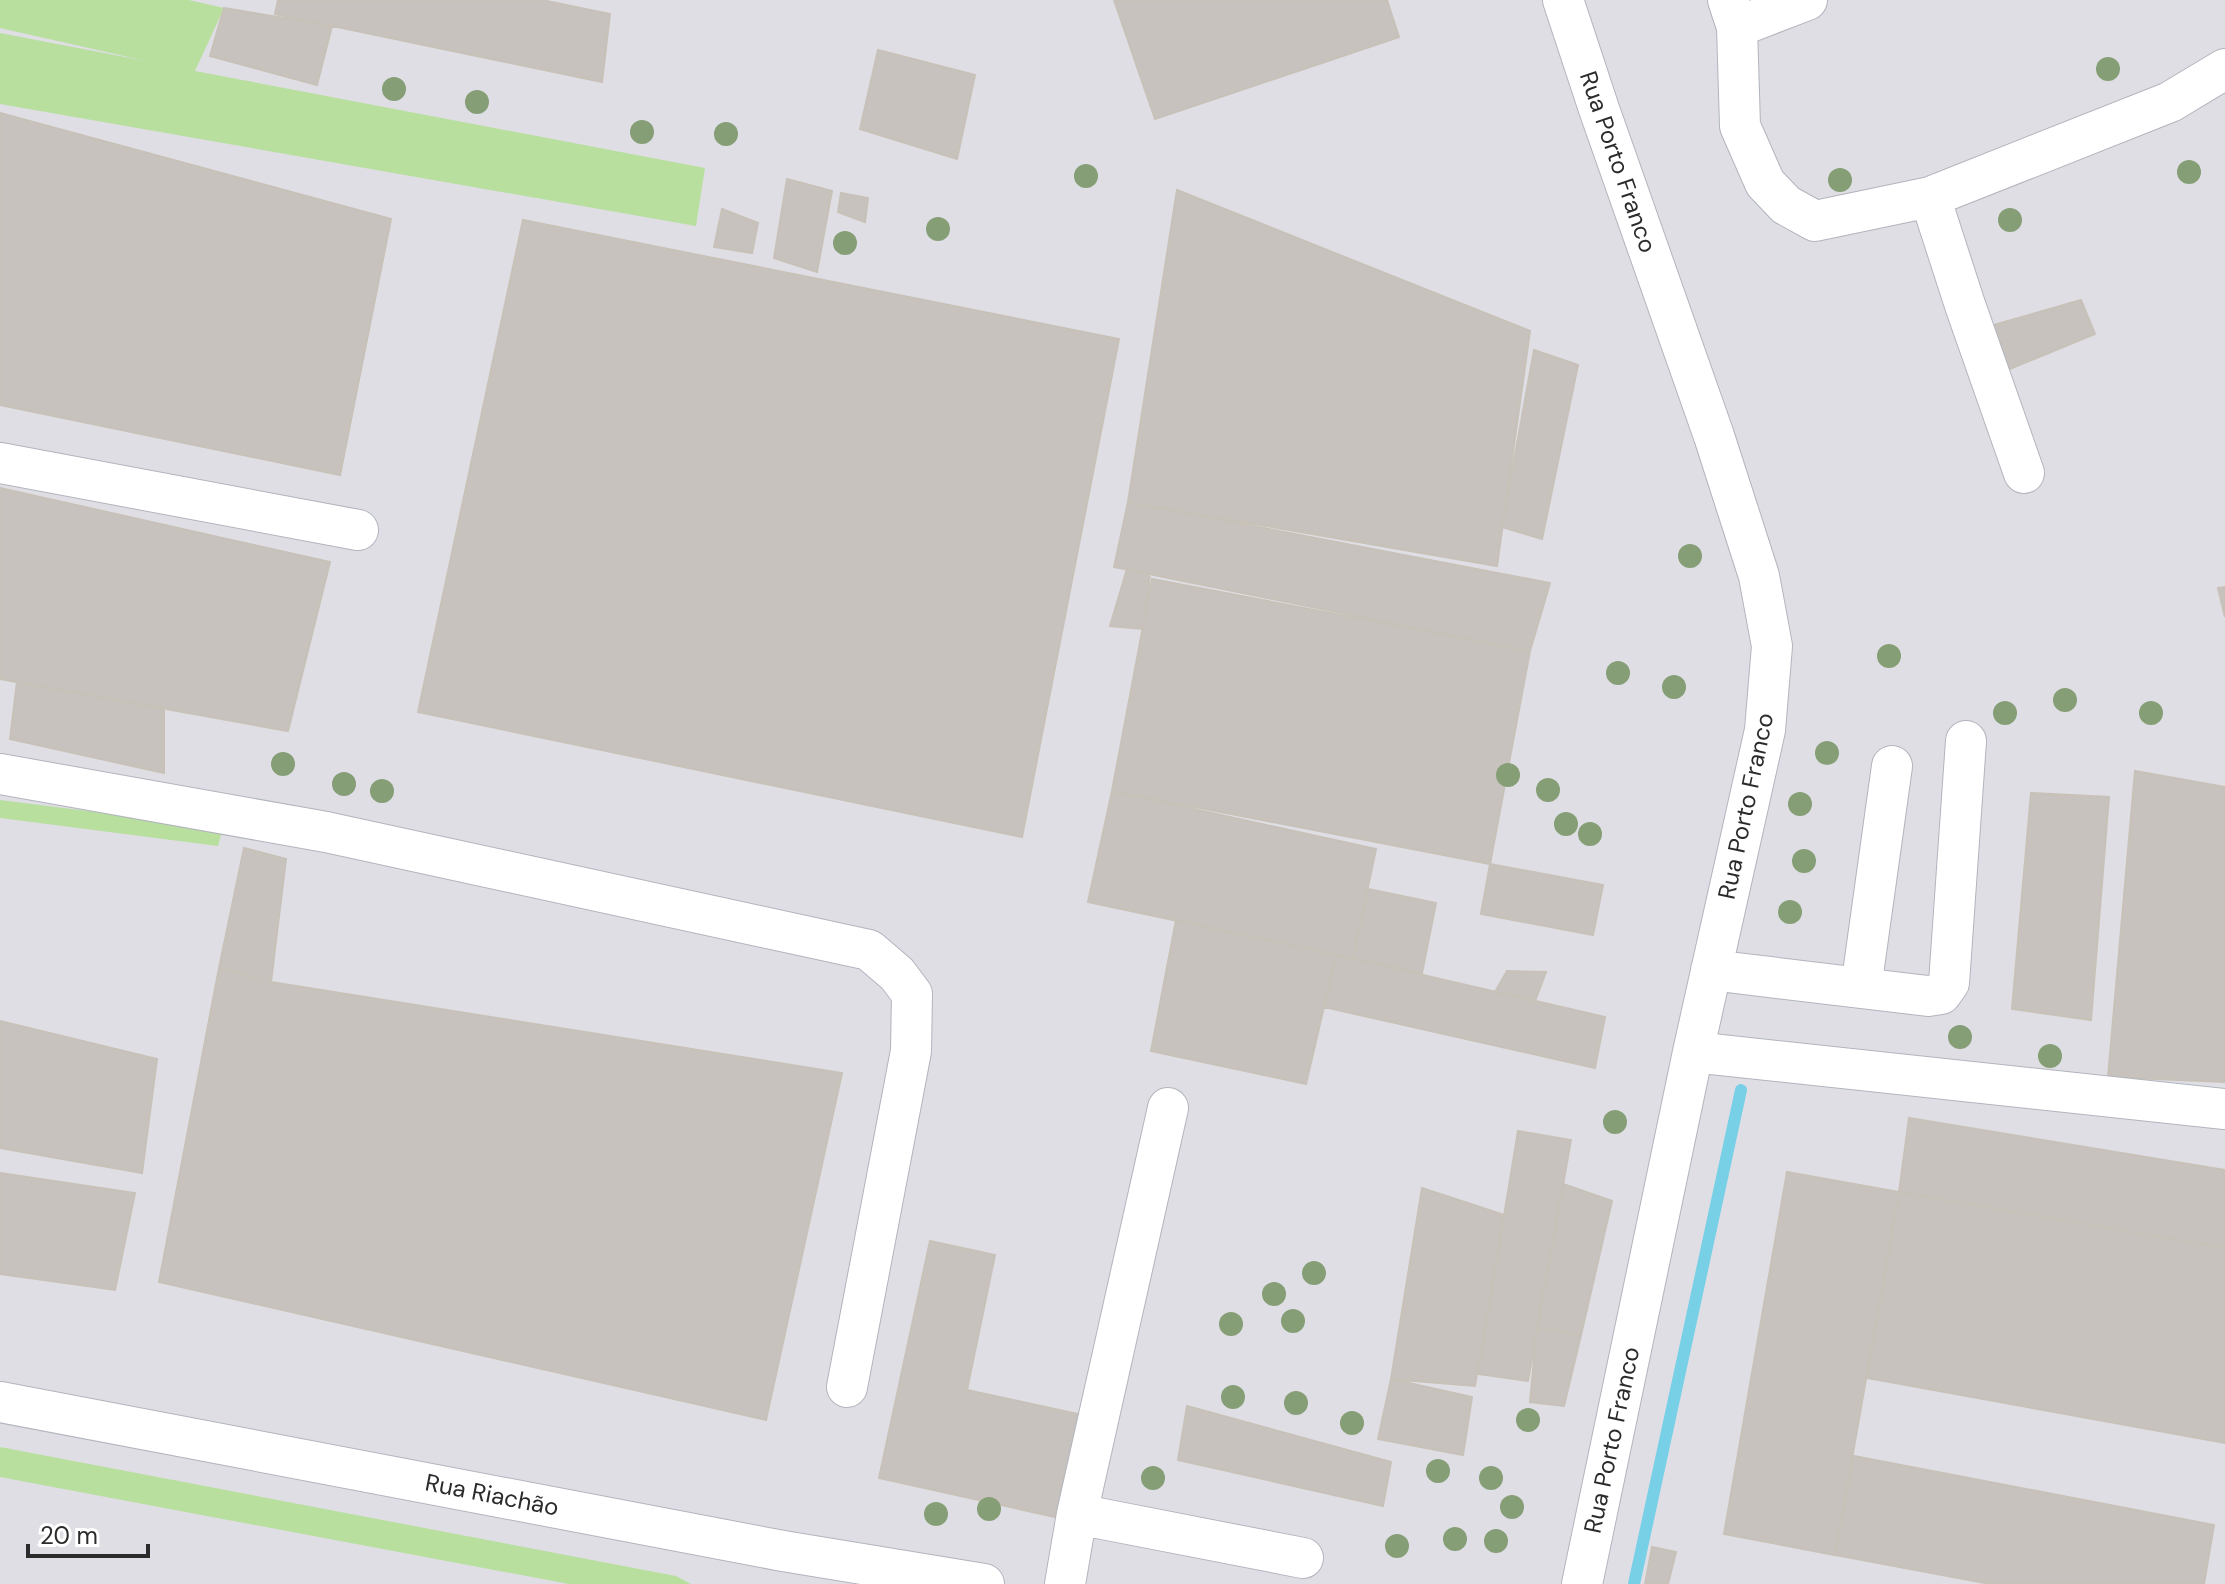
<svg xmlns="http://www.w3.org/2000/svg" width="2225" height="1584" font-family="'DM Sans',sans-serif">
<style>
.industrial{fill:#dfdee5}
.green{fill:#b8df9e}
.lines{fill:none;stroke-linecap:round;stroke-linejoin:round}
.stream{stroke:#78d0e7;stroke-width:12}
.building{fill:#c7c2bd;stroke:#c7c1b8;stroke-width:2}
.minor-casing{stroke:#b1b5bd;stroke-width:42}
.minor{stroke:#fff;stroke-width:40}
.tree{fill:#859e75}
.labels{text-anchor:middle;stroke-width:6;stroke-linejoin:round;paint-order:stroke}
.street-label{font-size:24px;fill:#2b2b2b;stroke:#fff}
</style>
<rect width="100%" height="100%" fill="#ece5de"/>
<!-- industrial -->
<path class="industrial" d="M0,0H2225V1584H0Z"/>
<!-- green -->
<path class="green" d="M0,0H189L224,8L195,71L705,168L696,226L0,104V33L146,61L0,28Z
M0,800L223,828L218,846L0,818Z
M0,1447L676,1576L691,1584H569L0,1477Z"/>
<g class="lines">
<!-- stream -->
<path class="stream" d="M1634,1584L1741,1090"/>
</g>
<!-- building -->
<path class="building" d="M278,0H542L610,14L602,82L275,14Z
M1114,0H1387L1399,37L1155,119Z
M224,8L332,26L317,85L210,56Z
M878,50L975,75L957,159L860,129Z
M0,113L391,219L340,475L0,405Z
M787,179L832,191L817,272L774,258Z
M1177,190L1530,331L1497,566L1128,502Z
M841,193L868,198L865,222L838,212Z
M722,209L758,223L752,253L714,247Z
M523,220L1119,339L1022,837L418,712Z
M2081,300L2095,334L2000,373L1994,325Z
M1534,350L1578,365L1542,539L1502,527Z
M0,488L330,562L288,731L0,679Z
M1128,502L1550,583L1530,651L1114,567Z
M1127,569L1150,574L1143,629L1110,626Z
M1152,579L1530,651L1490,864L1112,791Z
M2225,587V617L2218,588Z
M17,682L164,708V773L10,739Z
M2135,771L2225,787V1082L2108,1077Z
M1112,791L1376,849L1353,958L1088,902Z
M2031,793L2109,797L2091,1020L2012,1009Z
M244,848L286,859L271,982L219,968Z
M1490,864L1603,885L1593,935L1481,914Z
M1368,889L1436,903L1422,973L1353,958Z
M1176,920L1336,955L1306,1084L1151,1051Z
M1336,955L1605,1017L1595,1068L1324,1007Z
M219,968L271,982L842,1073L766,1420L159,1282Z
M1507,971L1546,972L1535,1001L1495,992Z
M0,1021L157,1059L142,1173L0,1148Z
M1909,1118L2225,1170V1248L1899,1192Z
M1518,1131L1571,1140L1528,1381L1478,1374Z
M1787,1172L1899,1192L1835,1555L1724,1534Z
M0,1173L135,1193L115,1290L0,1274Z
M1563,1184L1612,1201L1581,1335L1537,1327Z
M1422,1188L1504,1215L1475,1386L1391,1379Z
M1899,1192L2225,1248V1443L1867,1378Z
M930,1241L995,1255L967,1390L1087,1416L1064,1519L879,1478Z
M1537,1327L1581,1335L1564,1406L1530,1402Z
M1391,1379L1472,1397L1463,1455L1378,1439Z
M1187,1406L1391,1462L1383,1506L1178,1460Z
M1854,1456L2214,1525L2204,1584H1990L1835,1555Z
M1652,1547L1676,1552L1668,1584H1645Z"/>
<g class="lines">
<!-- minor casing -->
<g class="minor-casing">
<path id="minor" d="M1563,0L1599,109L1714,436L1759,576L1772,646L1765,730L1693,1052L1582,1584
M1728,0L1737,27L1740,126L1765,183L1786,205L1815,221L1930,197L1965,305L2024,473
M1737,27L1807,0
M1930,197L2170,102L2225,69
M0,463L358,530
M0,774L326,832L869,950L897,974L912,994L911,1051L847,1387
M1711,970L1928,996L1941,994L1949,983L1966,741
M1861,988L1892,766
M1693,1052L2225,1109
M0,1402L783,1551L984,1584
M1077,1514L1303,1558
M1065,1584L1077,1514L1168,1108"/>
</g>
<!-- minor -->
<use href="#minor" class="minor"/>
</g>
<!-- trees -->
<g class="tree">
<circle cx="2108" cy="69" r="12"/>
<circle cx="394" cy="89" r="12"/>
<circle cx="477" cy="102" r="12"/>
<circle cx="642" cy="132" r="12"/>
<circle cx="726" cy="134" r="12"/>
<circle cx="2189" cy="172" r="12"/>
<circle cx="1086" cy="176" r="12"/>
<circle cx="1840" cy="180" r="12"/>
<circle cx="2010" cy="220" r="12"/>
<circle cx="938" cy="229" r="12"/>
<circle cx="845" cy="243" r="12"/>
<circle cx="1690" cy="556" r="12"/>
<circle cx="1889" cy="656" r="12"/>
<circle cx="1618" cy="673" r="12"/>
<circle cx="1674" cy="687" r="12"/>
<circle cx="2065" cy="700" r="12"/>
<circle cx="2005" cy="713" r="12"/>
<circle cx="2151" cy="713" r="12"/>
<circle cx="1827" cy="753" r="12"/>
<circle cx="283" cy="764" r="12"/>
<circle cx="1508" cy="775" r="12"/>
<circle cx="344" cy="784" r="12"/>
<circle cx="1548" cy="790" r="12"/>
<circle cx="382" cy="791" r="12"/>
<circle cx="1800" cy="804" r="12"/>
<circle cx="1566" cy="824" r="12"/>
<circle cx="1590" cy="834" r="12"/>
<circle cx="1804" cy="861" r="12"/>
<circle cx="1790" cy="912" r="12"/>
<circle cx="1960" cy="1037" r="12"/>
<circle cx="2050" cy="1056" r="12"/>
<circle cx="1615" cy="1122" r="12"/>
<circle cx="1314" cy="1273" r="12"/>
<circle cx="1274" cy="1294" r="12"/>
<circle cx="1293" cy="1321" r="12"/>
<circle cx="1231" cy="1324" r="12"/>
<circle cx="1233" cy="1397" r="12"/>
<circle cx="1296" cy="1403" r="12"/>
<circle cx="1528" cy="1420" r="12"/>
<circle cx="1352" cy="1423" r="12"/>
<circle cx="1438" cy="1471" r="12"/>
<circle cx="1153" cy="1478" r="12"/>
<circle cx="1491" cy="1478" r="12"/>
<circle cx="1512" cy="1507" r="12"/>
<circle cx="989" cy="1509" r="12"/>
<circle cx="936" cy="1514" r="12"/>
<circle cx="1455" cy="1539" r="12"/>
<circle cx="1496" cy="1541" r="12"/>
<circle cx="1397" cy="1546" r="12"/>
</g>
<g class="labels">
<!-- street labels -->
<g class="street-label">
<text transform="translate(1618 162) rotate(71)" y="8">Rua Porto Franco</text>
<text transform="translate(1746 806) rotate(-78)" y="8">Rua Porto Franco</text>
<text transform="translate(1612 1440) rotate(-78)" y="8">Rua Porto Franco</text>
<text transform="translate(492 1495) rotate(11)" y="8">Rua Riachão</text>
</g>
</g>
<!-- scale -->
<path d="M28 1544v12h120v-12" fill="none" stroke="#2b2b2b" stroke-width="4"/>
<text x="40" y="1544" font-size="24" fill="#2b2b2b" stroke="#ffffff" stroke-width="6" paint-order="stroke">20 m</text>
</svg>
